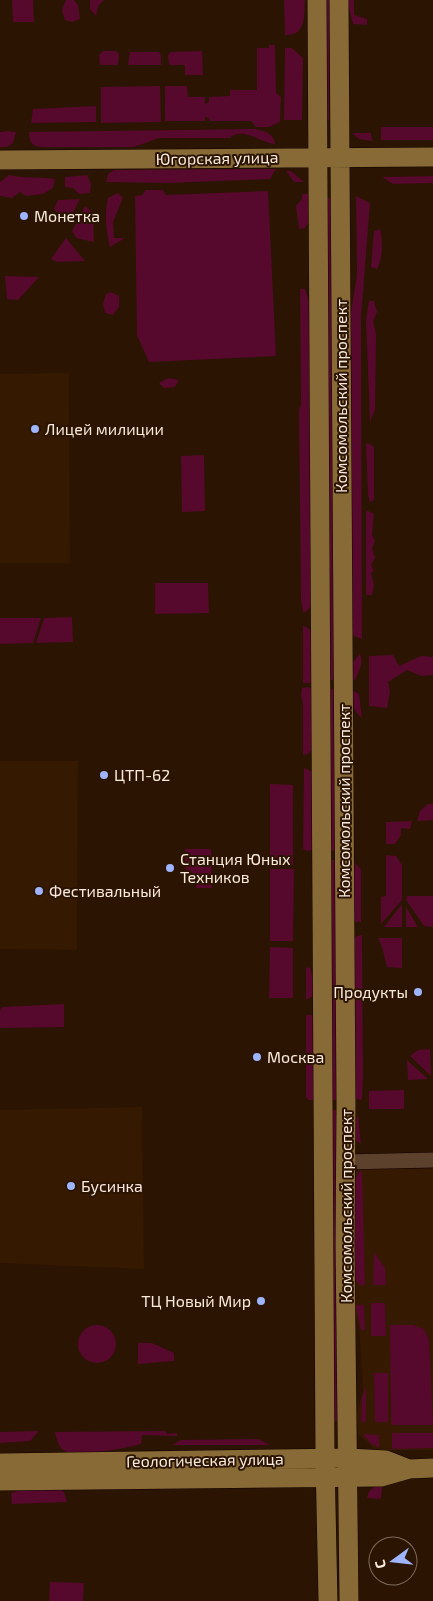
<svg xmlns="http://www.w3.org/2000/svg" width="433" height="1601" font-family="'Exo 2',sans-serif">
<style>
.built{fill:#351900}
.green{fill:#56092d}
.lines{fill:none;stroke-linecap:round;stroke-linejoin:round}
.minor-casing{stroke:#120200;stroke-width:16}
.major-casing{stroke:#120200;stroke-width:20}
.minor{stroke:#5c412d;stroke-width:15}
.major{stroke:#876a35;stroke-width:19}
.poi-dot{fill:#9eb4fd;stroke:#2b1402;stroke-width:2}
.labels{text-anchor:middle;stroke-width:4;stroke-linejoin:round;paint-order:stroke}
.street-label{font-size:16px;fill:#faeadd;stroke:#2b1402}
.poi-label{font-size:16px;fill:#faeadd;stroke:#2b1402;text-anchor:start}
</style>
<rect width="100%" height="100%" fill="#2b1402"/>
<!-- built -->
<path class="built" d="M69,373L70,563H0V374Z
M0,761H78L77,950L0,949Z
M142,1107L144,1269L0,1263V1110Z
M362,1169H433V1450H375L358,1434L357,1411L363,1391L359,1326L353,1308L352,1177L355,1171Z"/>
<!-- green -->
<path class="green" d="M12,0H33L34,22H13Z
M66,0H74L78,5L80,19L72,22L65,20L62,10Z
M90,0H104L98,6L96,16L90,9Z
M284,0H305C304,17 306,36 285,35Z
M324,0H329V120H325Z
M347,0H354V15L367,19V25L353,24Z
M269,45H275L276,93L281,97L280,122L269,127H256L251,121H210L209,118L205,117V121H165V86H187L188,97H205V104L209,102V97L230,96V90H257V48H269Z
M285,48H292L303,58L302,120H284Z
M103,51H116L119,54L118,65H100L99,55Z
M202,51L203,75H185V65H169L168,55L171,52Z
M130,52H159L161,56V65H128Z
M160,86L161,122L101,123V87Z
M96,106V122L31,123L33,109Z
M381,127H433V140H381Z
M254,129C263,130 274,133 275,144C261,143 242,126 230,138H159L134,147H42L35,146L30,141L29,132Z
M7,131L16,132L13,143L7,147H0V132Z
M352,133H371L372,141L359,139Z
M276,169L270,179L169,183L106,182L108,174L114,170Z
M286,171H291L304,182H294Z
M9,175C26,179 39,176 55,179L53,188L43,194L26,196L20,192L12,198L0,196V182Z
M87,175L91,184L90,193L79,194L73,188L65,187V177Z
M433,176V183L393,184L382,177Z
M146,190H163L166,195L268,191L276,356L149,362L137,335L135,196L142,195Z
M118,193L123,198L113,222L114,238H125L110,247C106,230 104,216 108,198Z
M302,194H309L308,223L305,228L299,229L296,206L302,199Z
M356,196L370,203L361,318L362,639L354,636L350,630L349,324L357,275Z
M326,198H334L335,680H329Z
M80,199L67,224L54,209L58,200Z
M85,206L93,213L94,242L76,238L72,231Z
M380,229C383,240 383,259 377,269L371,267L374,231Z
M66,238L85,261L57,262L51,259Z
M5,276L39,277L18,300L7,299Z
M300,289H305L311,308V606L306,612H303L301,600L299,410L301,405Z
M110,292L119,296V307L113,315L105,313L103,304L106,294Z
M369,301H374L377,312L373,321L376,334L375,410L370,422L366,320Z
M168,378L179,380L175,387L164,388L159,383Z
M366,443L372,445L374,448V500L370,502L368,495Z
M204,455L205,511L182,512L181,456Z
M366,510L374,514L372,535L375,541L372,548L375,558L371,565L374,571L371,573L374,585L372,595H366Z
M155,583H208L209,613L155,614Z
M72,617L73,642L36,643L44,618Z
M0,618H41L33,643L0,644Z
M303,625L312,631L313,683H303Z
M360,654C364,663 359,671 355,680L351,681L352,663Z
M393,655L399,666L421,656L433,657V675L421,676L407,670L388,682L390,692L387,708L369,706V656Z
M308,687L313,689V748L308,754L303,755V703L301,696L302,688Z
M329,689H335V851H330Z
M352,690L359,694L362,718C354,712 349,700 352,690Z
M304,768L311,771L314,776V850L307,851L303,849Z
M270,784L293,785V865H270Z
M428,804H433V820L417,821L420,811Z
M412,821L410,829L401,828V835L395,844H386V822Z
M185,849H211L212,888H196V882H186Z
M386,855L396,856L402,865V900L381,924V897L386,896Z
M351,859L361,869V922H356L351,917Z
M331,860H336L337,1100H332Z
M270,869H294L293,941H270Z
M407,896H433V927L424,926L406,900Z
M402,904V927H384Z
M406,907L418,927H406Z
M362,935L363,1078L362,1100L353,1098L352,941L357,936Z
M378,938H402V968L387,967L382,947Z
M270,947L293,948V998H269Z
M306,967L310,968L315,985V995L306,1000Z
M64,1004V1027L0,1028V1011L2,1007Z
M306,1015H312L316,1020V1100H309L306,1097Z
M430,1049L431,1076L410,1056L418,1050Z
M407,1060L428,1079L408,1080Z
M404,1090V1109H369V1091Z
M332,1110H337L338,1421H334Z
M358,1115L361,1144L354,1139V1125Z
M362,1169L365,1285H359L354,1277L353,1181Z
M374,1252L385,1268L386,1285H373Z
M371,1303H385L386,1336H371Z
M355,1305H364L365,1330H361Z
M78 1344a19 19 0 1 1 38 0a19 19 0 1 1-38 0Z
M390,1325H413L424,1329L429,1340L433,1425H391Z
M138,1343H152L174,1353V1361L138,1364Z
M374,1373H388V1422H375Z
M366,1386V1422H361L362,1398Z
M39,1431L30,1441L0,1443V1432Z
M165,1431L167,1434L177,1433V1436L142,1435L141,1444C125,1448 77,1459 63,1450C58,1446 56,1438 55,1432Z
M392,1433H433V1448L392,1449Z
M363,1434L379,1435V1448L370,1443Z
M258,1439L270,1445H172L181,1440Z
M375,1487H382L381,1499L367,1498L369,1491Z
M30,1488L60,1489L64,1492L67,1502L12,1504L11,1493Z
M50,1582L84,1583L83,1601H49Z"/>
<g class="lines">
<!-- minor casing -->
<g class="minor-casing">
<path id="minor" d="M345,1162L433,1160"/>
</g>
<!-- major casing -->
<g class="major-casing">
<path id="major" d="M317,0L325,1458L328,1601
M339,0L346,1105L345,1244L349,1601
M0,160L433,157
M0,1463L349,1458L386,1460L409,1469
M0,1481L381,1477L409,1469L433,1468"/>
</g>
<!-- minor -->
<use href="#minor" class="minor"/>
<!-- major -->
<use href="#major" class="major"/>
</g>
<!-- markers -->
<g class="poi-dot">
<circle cx="24" cy="216" r="5"/>
<circle cx="35" cy="429" r="5"/>
<circle cx="104" cy="775" r="5"/>
<circle cx="170" cy="868" r="5"/>
<circle cx="39" cy="891" r="5"/>
<circle cx="418" cy="992" r="5"/>
<circle cx="257" cy="1057" r="5"/>
<circle cx="71" cy="1186" r="5"/>
<circle cx="261" cy="1301" r="5"/>
</g>
<g class="labels">
<!-- street labels -->
<g class="street-label">
<text transform="translate(217 158) rotate(-1)" y="6">Югорская улица</text>
<text transform="translate(341 396) rotate(-90)" y="6">Комсомольский проспект</text>
<text transform="translate(344 801) rotate(-90)" y="6">Комсомольский проспект</text>
<text transform="translate(346 1206) rotate(-90)" y="6">Комсомольский проспект</text>
<text transform="translate(205 1460) rotate(-1)" y="6">Геологическая улица</text>
</g>
<!-- poi labels -->
<g class="poi-label">
<text x="34" y="222">Монетка</text>
<text x="45" y="435">Лицей милиции</text>
<text x="114" y="781">ЦТП-62</text>
<text x="180" y="865">Станция Юных<tspan x="180" dy="18">Техников</tspan></text>
<text x="49" y="897">Фестивальный</text>
<text x="408" y="998" text-anchor="end">Продукты</text>
<text x="267" y="1063">Москва</text>
<text x="81" y="1192">Бусинка</text>
<text x="251" y="1307" text-anchor="end">ТЦ Новый Мир</text>
</g>
</g>
<!-- north arrow -->
<g transform="translate(393 1561) rotate(255)"><circle r="24" fill="#2b1402" stroke="#7e6a5a"/>
<path d="M0-4L9 19L0 12L-9 19Z" fill="#9eb4fd"/>
<text y="-8" font-size="14" font-weight="bold" text-anchor="middle" fill="#faeadd">С</text>
</g>
</svg>
